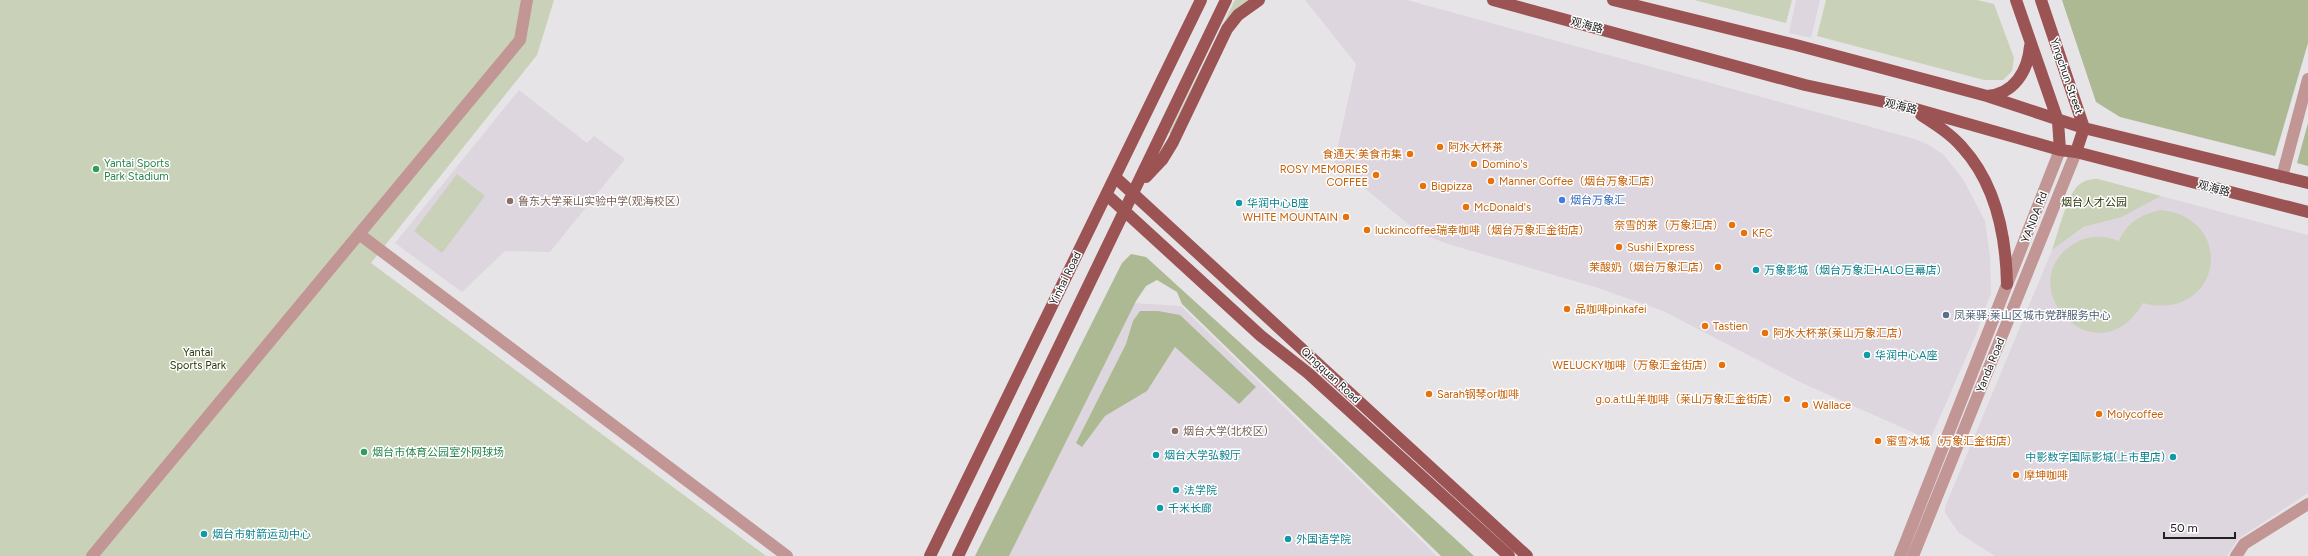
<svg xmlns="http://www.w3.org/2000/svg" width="2308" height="556" font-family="Figtree,'Noto Sans SC',sans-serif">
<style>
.built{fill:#ddd6df}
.green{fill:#c9d1b8}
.forest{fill:#adb993}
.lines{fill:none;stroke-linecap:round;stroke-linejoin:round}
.minor{stroke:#c19695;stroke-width:12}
.major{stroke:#9b5353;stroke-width:12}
.food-dot{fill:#e8710a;stroke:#fff;stroke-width:1.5}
.leisure-dot{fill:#2e9e5b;stroke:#fff;stroke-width:1.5}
.shop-dot{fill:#3f7fe0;stroke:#fff;stroke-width:1.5}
.education-dot{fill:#8d6e63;stroke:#fff;stroke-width:1.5}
.culture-dot{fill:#0f9aa8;stroke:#fff;stroke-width:1.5}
.service-dot{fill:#5c6f8a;stroke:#fff;stroke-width:1.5}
.labels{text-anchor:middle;stroke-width:3;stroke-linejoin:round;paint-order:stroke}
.street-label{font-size:11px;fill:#222122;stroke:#fff}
.food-label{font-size:11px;fill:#c56008;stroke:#fff;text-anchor:start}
.leisure-label{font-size:11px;fill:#27864d;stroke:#fff;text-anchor:start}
.shop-label{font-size:11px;fill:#366cbe;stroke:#fff;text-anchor:start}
.education-label{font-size:11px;fill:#785e54;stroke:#fff;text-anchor:start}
.park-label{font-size:11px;fill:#2d380b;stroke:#fff}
.culture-label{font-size:11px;fill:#0d838f;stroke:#fff;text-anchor:start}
.service-label{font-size:11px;fill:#4e5e75;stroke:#fff;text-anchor:start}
</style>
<rect width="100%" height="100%" fill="#e7e4e7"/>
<!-- built -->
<path class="built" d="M1305,0H1407L1915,139L1929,145L1944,155L1963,179L1985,221L1990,257L1991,293L1975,337L1930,440L1804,384L1663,311L1595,287L1448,244L1419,233L1334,163L1356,64Z
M1796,0H1820L1811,38L1789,33Z
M519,90L587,143L594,136L625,159L550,252L505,251L462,292L395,243Z
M2161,196L2308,235V493L2238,539L2227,556H1995L1959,533L1945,513V507L2052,250L2085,227L2122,217Z
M1103,301L1181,306L1437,556H980Z"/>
<!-- green -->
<path class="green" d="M0,0H554L537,55L371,263L766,556H0Z
M1235,0H1250L1173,135L1169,133Z
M1694,0H1792L1786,23Z
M1826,0H1977L1994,4L2014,58L2012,71L2003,80H1984L1817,36Z
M457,174L485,196L442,253L414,231Z
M2098,179L2161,196L2122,217L2084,227L2052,250C2058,234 2067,193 2080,184C2085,180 2091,179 2098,179Z
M2161,210C2239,219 2220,323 2143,303C2096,382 2007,284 2075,243C2088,235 2104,235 2119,241C2127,222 2142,214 2161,210Z"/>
<!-- forest -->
<path class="forest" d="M2062,0H2308V43L2275,156L2120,117L2096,102Z
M2308,123V166L2297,163Z
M1131,254L1146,257L1474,556H1441L1182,304L1177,292L1157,280L1146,286L1136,301L1009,556H975L1122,263Z
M1140,311H1158L1180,315L1256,387L1239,404L1175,347L1147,391L1105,416L1082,447L1076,443L1126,344L1133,321Z"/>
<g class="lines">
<!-- minor -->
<path class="minor" d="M2282,177L2308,79
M359,234L787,556
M92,556L520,40L527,0
M1900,556L2060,150
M1913,556L2076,152
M2236,556L2244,544L2308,504"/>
<!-- major -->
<path class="major" d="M1493,0L1805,85L1912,108L2060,150L2076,152L2308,212
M1613,0L1796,45L1987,96L2084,128L2308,183
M2016,0L2058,121L2060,150
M2041,0L2084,128L2076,152
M1987,96C2014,94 2028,71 2030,46
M1921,115C1935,124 1951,134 1962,147C1996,184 2006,237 2007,284
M1115,177L1527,556
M1146,177L1162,160L1173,142L1227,29L1238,15L1259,0
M1107,195L1261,336L1308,373L1509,556
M930,556L1201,0
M958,556L1226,0"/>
</g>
<!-- markers -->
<g class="food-dot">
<circle cx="1440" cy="147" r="4"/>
<circle cx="1410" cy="154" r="4"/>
<circle cx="1474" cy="164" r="4"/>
<circle cx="1376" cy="175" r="4"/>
<circle cx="1491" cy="181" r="4"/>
<circle cx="1423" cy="186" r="4"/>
<circle cx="1466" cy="207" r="4"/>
<circle cx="1346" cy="217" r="4"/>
<circle cx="1732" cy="225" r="4"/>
<circle cx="1367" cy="230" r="4"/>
<circle cx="1744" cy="233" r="4"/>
<circle cx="1619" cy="247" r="4"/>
<circle cx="1718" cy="267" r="4"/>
<circle cx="1567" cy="309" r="4"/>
<circle cx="1705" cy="326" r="4"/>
<circle cx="1765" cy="333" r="4"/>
<circle cx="1722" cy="365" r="4"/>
<circle cx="1429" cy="394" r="4"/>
<circle cx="1787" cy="399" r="4"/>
<circle cx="1805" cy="405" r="4"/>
<circle cx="2099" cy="414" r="4"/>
<circle cx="1878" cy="441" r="4"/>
<circle cx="2016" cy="475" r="4"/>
</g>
<g class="leisure-dot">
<circle cx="96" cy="169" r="4"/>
<circle cx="364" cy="452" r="4"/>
</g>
<circle class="shop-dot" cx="1562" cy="200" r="4"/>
<g class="education-dot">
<circle cx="510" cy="201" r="4"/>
<circle cx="1175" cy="431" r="4"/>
</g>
<g class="culture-dot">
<circle cx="1239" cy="203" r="4"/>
<circle cx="1756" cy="270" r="4"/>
<circle cx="1867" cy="355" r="4"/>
<circle cx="1156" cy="455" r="4"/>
<circle cx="2173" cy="457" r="4"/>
<circle cx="1176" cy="490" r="4"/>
<circle cx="1160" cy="508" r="4"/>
<circle cx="204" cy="534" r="4"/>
<circle cx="1288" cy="539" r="4"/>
</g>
<circle class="service-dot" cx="1946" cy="315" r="4"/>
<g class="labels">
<!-- street labels -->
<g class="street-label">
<text transform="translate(1587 25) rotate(15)" y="4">观海路</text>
<text transform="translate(2067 76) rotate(71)" y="4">Yingchun Street</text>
<text transform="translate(1901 106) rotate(13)" y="4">观海路</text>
<text transform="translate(2214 188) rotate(15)" y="4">观海路</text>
<text transform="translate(2034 217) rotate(-69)" y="4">YANDA Rd</text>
<text transform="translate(1065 278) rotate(-64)" y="4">Yinhai Road</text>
<text transform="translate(1990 365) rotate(-68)" y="4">Yanda Road</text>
<text transform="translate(1331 375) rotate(43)" y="4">Qingquan Road</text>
</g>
<!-- food labels -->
<g class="food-label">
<text x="1448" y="151">阿水大杯茶</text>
<text x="1402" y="158" text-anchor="end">食通天·美食市集</text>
<text x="1482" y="168">Domino's</text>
<text x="1368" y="173" text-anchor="end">ROSY MEMORIES<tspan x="1368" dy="13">COFFEE</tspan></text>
<text x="1499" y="185">Manner Coffee（烟台万象汇店）</text>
<text x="1431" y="190">Bigpizza</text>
<text x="1474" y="211">McDonald's</text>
<text x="1338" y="221" text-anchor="end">WHITE MOUNTAIN</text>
<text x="1724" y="229" text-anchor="end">奈雪的茶（万象汇店）</text>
<text x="1375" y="234">luckincoffee瑞幸咖啡（烟台万象汇金街店）</text>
<text x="1752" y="237">KFC</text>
<text x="1627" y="251">Sushi Express</text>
<text x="1710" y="271" text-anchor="end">茉酸奶（烟台万象汇店）</text>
<text x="1575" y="313">品咖啡pinkafei</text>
<text x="1713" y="330">Tastien</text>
<text x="1773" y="337">阿水大杯茶(莱山万象汇店)</text>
<text x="1714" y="369" text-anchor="end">WELUCKY咖啡（万象汇金街店）</text>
<text x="1437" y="398">Sarah钢琴or咖啡</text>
<text x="1779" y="403" text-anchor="end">g.o.a.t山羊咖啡（莱山万象汇金街店）</text>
<text x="1813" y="409">Wallace</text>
<text x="2107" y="418">Molycoffee</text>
<text x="1886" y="445">蜜雪冰城（万象汇金街店）</text>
<text x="2024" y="479">摩坤咖啡</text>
</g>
<!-- leisure labels -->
<g class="leisure-label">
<text x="104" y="167">Yantai Sports<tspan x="104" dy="13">Park Stadium</tspan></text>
<text x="372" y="456">烟台市体育公园室外网球场</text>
</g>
<!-- shop labels -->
<g class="shop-label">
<text x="1570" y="204">烟台万象汇</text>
</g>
<!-- education labels -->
<g class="education-label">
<text x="518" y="205">鲁东大学莱山实验中学(观海校区)</text>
<text x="1183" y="435">烟台大学(北校区)</text>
</g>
<!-- park labels -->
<g class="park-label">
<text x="2094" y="206">烟台人才公园</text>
<text x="198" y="356">Yantai<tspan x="198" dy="13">Sports Park</tspan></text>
</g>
<!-- culture labels -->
<g class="culture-label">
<text x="1247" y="207">华润中心B座</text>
<text x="1764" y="274">万象影城（烟台万象汇HALO巨幕店）</text>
<text x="1875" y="359">华润中心A座</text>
<text x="1164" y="459">烟台大学弘毅厅</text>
<text x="2165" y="461" text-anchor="end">中影数字国际影城(上市里店)</text>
<text x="1184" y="494">法学院</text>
<text x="1168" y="512">千米长廊</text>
<text x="212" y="538">烟台市射箭运动中心</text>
<text x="1296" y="543">外国语学院</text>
</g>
<!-- service labels -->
<g class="service-label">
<text x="1954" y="319">凤莱驿·莱山区城市党群服务中心</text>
</g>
</g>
<!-- scale -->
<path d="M2164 532v6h71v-6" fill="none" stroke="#222122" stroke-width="2"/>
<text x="2170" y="532" font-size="12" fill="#222122" stroke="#ffffff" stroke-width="3" paint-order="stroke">50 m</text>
</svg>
